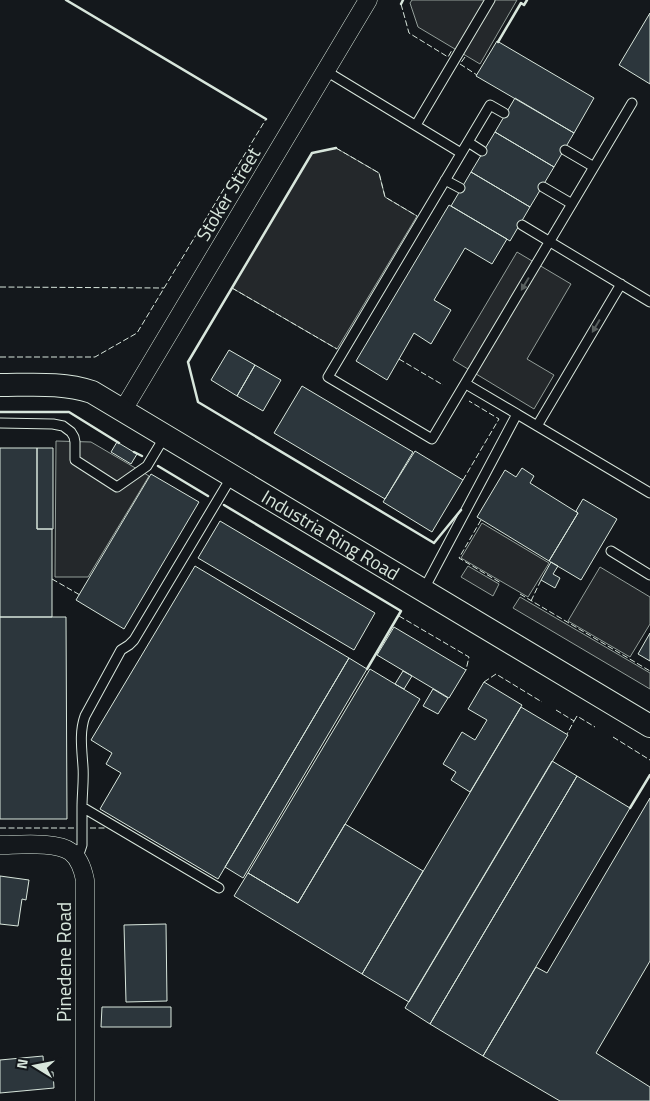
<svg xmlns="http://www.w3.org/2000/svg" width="650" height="1101" font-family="'Titillium Web',sans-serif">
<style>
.parking{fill:#24282b;stroke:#939e99}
.building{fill:#2c363c;stroke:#d8e6dc}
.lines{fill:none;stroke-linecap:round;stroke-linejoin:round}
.service-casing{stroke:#d8e6dc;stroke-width:11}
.minor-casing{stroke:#d8e6dc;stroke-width:19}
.tertiary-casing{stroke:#d8e6dc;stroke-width:24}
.service{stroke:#14181c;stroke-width:9}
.minor{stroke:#14181c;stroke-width:18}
.tertiary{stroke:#14181c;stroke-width:22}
.fence{stroke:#d8e6dc;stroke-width:1;stroke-dasharray:6 2.5;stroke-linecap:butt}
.wall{stroke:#d8e6dc;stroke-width:2.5}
.oneway{fill:#59605f}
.labels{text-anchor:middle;stroke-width:4;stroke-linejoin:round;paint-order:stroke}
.street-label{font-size:19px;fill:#d8e6dc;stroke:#14181c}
</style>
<rect width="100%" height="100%" fill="#14181c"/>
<!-- parking -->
<path class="parking" d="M412,0H517L480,64L418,27L410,3Z
M336,148L379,173L385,197L417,216L337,349L232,288L312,153Z
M517,252L571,284L527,359L554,375L534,409L453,360Z
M56,441L91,442L149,476L88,577H55Z
M482,523L549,563L528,597L461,558Z
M468,566L499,584L493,596L461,577Z
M600,567L650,597V624L630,657L568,621Z
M520,597L650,673V689L513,608Z"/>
<!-- building -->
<path class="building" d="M650,13V84L619,65Z
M497,41L594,98L574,133L476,76Z
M515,98L574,133L554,167L495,132Z
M495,132L554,167L530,207L471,172Z
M471,172L530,207L510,241L451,206Z
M449,205L507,239L492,264L465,248L434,300L451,310L431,344L414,333L387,380L356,361Z
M229,350L255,365L237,396L211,380Z
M255,365L281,380L263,411L237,396Z
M302,386L413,452L385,499L274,433Z
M117,442L137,454L131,464L111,452Z
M0,448H37V529H52V617H0Z
M37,448H53V529H37Z
M415,451L463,480L432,532L383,502Z
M522,468L534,476L530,483L578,513L549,561L477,517L505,470L516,477Z
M151,474L199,502L124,629L76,600Z
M583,499L617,519L581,580L549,561L578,513L576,511Z
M220,521L375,613L354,650L198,558Z
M551,562L558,566L553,574L560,578L555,588L541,580Z
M195,566L349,658L218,879L100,809L121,773L106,764L112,753L91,740Z
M0,617H66L67,819H0Z
M394,627L466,670L449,698L377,655Z
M650,633V661L638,654Z
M349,658L367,669L243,878L225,867Z
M370,669L420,699L298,903L248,873Z
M403,671L412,676L404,689L395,684Z
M484,682L522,705L470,792L451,780L456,772L443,764L462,732L475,740L487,720L468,709Z
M433,689L448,698L438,714L423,706Z
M521,707L568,735L409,1002L362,974Z
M552,761L577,776L430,1024L405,1008Z
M577,776L630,808L483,1056L430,1024Z
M650,798V961L596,1053L650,1087V1101H560L483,1056L536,967L547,973Z
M345,824L423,871L362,974L234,896L248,873L298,903Z
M0,876L29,880L26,900L22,899L18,926L0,924Z
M166,924L167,1001L126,1002L124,925Z
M102,1007H171V1027H101Z
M43,1056L44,1072H53L54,1088L0,1093V1060Z"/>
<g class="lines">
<!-- service casing -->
<g class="service-casing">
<path id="service" d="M326,71L461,153
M504,113L490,105L328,377L432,439L632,103
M416,125L490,0
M468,142L482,151
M565,150L594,167
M445,180L460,188
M543,187L572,204
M522,225L650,302
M466,384L517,414
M0,423L53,424L63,426L71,432L74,437L75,442V460L117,487L147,466L165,436
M537,426L621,284
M611,551L650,575
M423,591L517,414L650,493
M76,856L80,851L82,845V807
M219,888L82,807C82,794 84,780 83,767C82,751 79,732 85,716L121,650L129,645L134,640L232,476"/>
</g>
<!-- minor casing -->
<g class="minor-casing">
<path id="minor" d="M123,410L368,0
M0,845C18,845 57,841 71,852C80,859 83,870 85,880V1101"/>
</g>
<!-- tertiary casing -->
<g class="tertiary-casing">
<g id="tertiary">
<path id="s1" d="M0,385C30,385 63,382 92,392L650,726"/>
</g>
</g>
<!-- service -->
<use href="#service" class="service"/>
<!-- minor -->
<use href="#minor" class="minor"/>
<!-- tertiary -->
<use href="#tertiary" class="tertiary"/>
<!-- fence -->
<path class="fence" d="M401,4L409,33L448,57L452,50
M465,57L460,64L477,75
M336,148L379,173L385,197L417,216
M0,287L164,288
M232,288L337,349
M0,357H95L137,333L266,119
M399,359L443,385
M463,480L499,419L469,401
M481,520L459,558L501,583
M52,579L80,595
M520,594L650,671
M531,601L541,580
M399,616L469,657L466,670
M484,682L496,674L542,702
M556,710L574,721L567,734
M574,721L577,716L595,727
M613,737L650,760
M0,828H75
M90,828H105"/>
<!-- wall -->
<path class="wall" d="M66,0L266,119
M401,4L403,0
M498,42L521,3L524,5L527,0
M336,148L312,153L188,362L198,402L434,543L461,510
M0,412H69L119,443
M134,452L142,456
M158,466L208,496
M224,505L401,611L367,669
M630,808L650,775"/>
</g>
<!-- one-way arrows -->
<defs><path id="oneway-solid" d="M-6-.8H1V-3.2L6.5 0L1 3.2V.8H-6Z" transform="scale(1.25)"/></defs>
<g class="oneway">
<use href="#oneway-solid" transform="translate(525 284) rotate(121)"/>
<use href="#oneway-solid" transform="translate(596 326) rotate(121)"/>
</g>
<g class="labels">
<!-- street labels -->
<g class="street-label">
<text transform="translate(228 194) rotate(-59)" y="7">Stoker Street</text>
<text dy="7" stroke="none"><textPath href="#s1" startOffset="371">Industria Ring Road</textPath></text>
<text transform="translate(64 962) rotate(-90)" y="7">Pinedene Road</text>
</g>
</g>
<!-- north arrow -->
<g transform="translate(35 1066) rotate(280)" stroke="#14181c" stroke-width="4" paint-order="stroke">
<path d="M0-4L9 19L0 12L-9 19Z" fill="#d8e6dc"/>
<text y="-8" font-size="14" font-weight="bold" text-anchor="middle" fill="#d8e6dc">N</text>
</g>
</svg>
